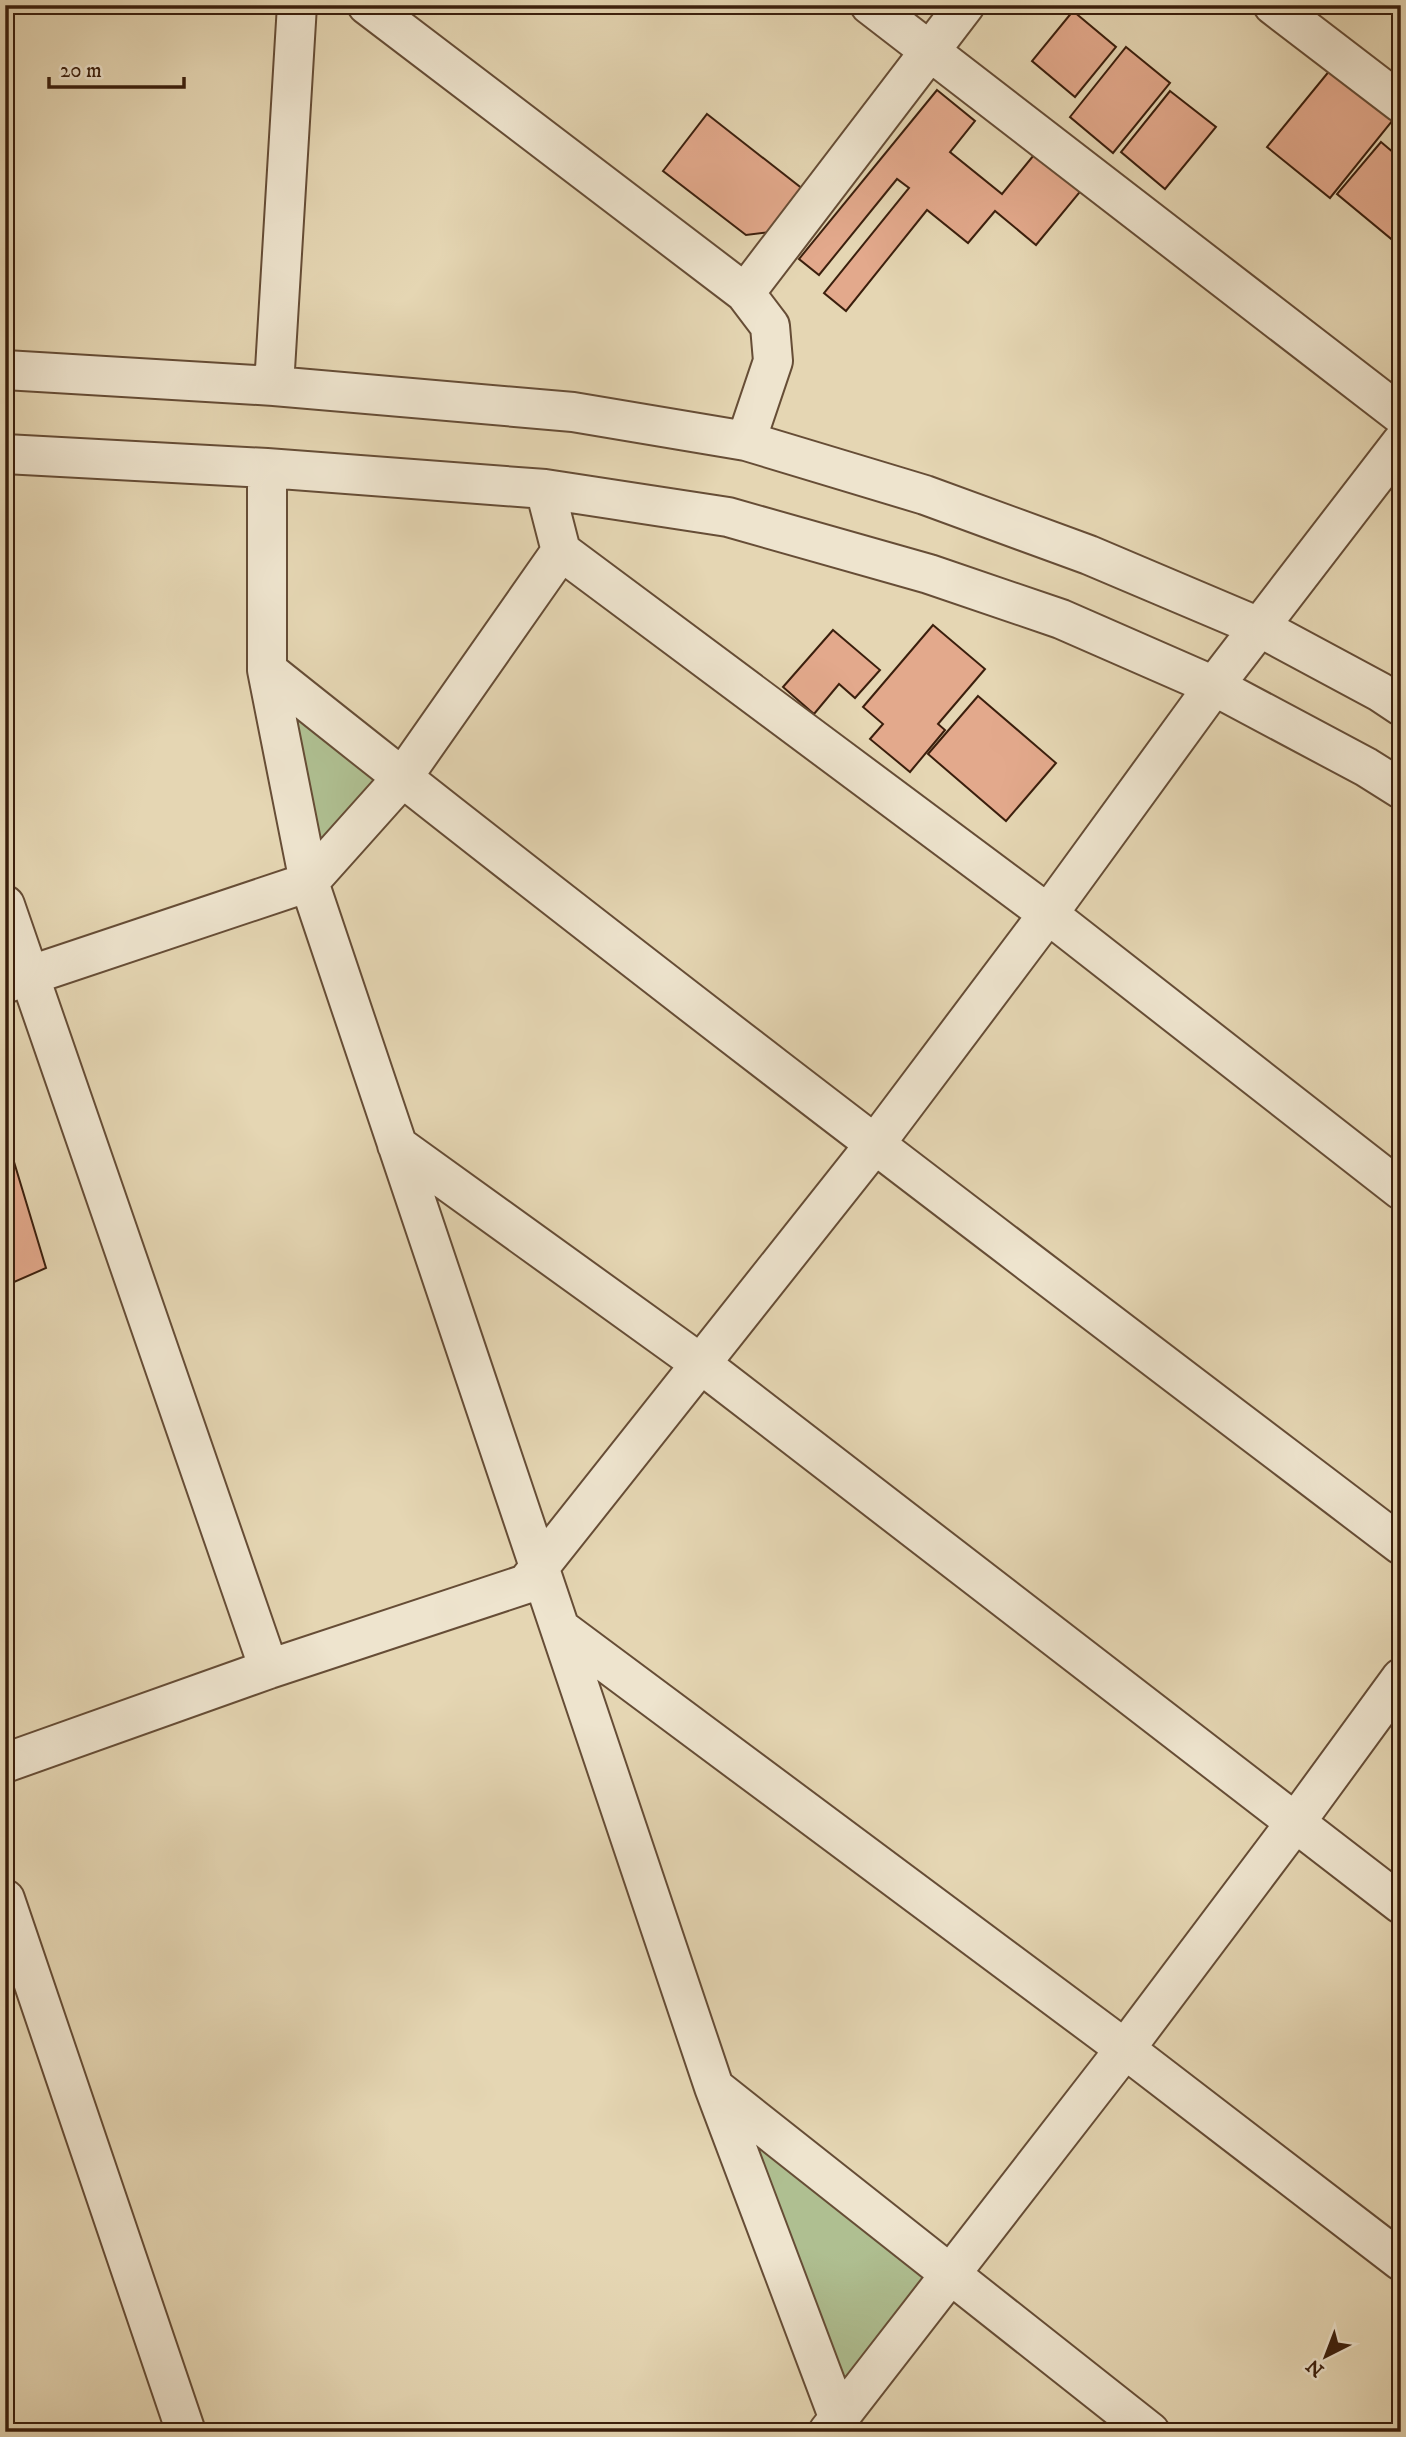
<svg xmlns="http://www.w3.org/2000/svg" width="1406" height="2437" font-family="'IM FELL DW Pica',serif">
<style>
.green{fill:#afbf91;stroke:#756f4f;stroke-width:2}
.building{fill:#e3a98c;stroke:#3b1f0d;stroke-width:2}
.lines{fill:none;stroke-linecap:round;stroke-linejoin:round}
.minor-casing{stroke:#664d36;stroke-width:42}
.minor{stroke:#eee4ce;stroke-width:38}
</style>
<rect width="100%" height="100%" fill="#e5d6b3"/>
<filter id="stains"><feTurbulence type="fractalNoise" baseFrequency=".00286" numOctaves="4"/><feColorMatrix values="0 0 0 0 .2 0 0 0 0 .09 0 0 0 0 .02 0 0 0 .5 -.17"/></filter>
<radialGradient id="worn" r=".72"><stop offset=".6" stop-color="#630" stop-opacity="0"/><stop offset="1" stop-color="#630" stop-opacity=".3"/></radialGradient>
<!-- green -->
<path class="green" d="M267,670L402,778L309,882Z
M714,2087L950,2275L839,2419Z"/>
<!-- building -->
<path class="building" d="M1073,11L1116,47L1075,97L1032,61Z
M1126,47L1170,83L1113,153L1070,117Z
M1335,64L1397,115L1330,198L1267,147Z
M937,90L975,121L950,152L1002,194L1038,150L1084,187L1036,245L995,211L968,243L927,210L846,311L824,293L909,188L897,179L819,275L799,259Z
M1170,91L1216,127L1165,189L1121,152Z
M707,114L804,190L771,232L746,235L663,171Z
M1381,142L1401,159V247L1337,194Z
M933,625L985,669L938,724L945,730L910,772L870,739L883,724L863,707Z
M833,630L880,670L855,698L839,684L814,714L783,687Z
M978,696L1056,763L1006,821L928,754Z
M5,1132L46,1268L5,1286Z"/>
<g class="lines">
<!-- minor casing -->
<g class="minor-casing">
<path id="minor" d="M367,5L745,293L770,326L773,361L746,441
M870,5L1401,415
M1273,5L1401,103
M745,293L965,5
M5,370L274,386L573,412L746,441L925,495L1089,555L1259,627L1380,692L1401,706
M274,386L297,5
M5,454L267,468L545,489L728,517L929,574L1061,619L1214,686L1366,767L1401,789
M267,468V670L309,882L714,2087L839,2419
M561,551L1048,914L1401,1190
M267,670C640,968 1021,1256 1401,1545
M5,905L269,1669
M7,983L309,882L402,778L561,551L545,489
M397,1145L701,1364L1401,1904
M561,1629L1125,2049L1401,2261
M5,1763L269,1669L526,1584L875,1144L1048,914L1214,686L1401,443
M5,1899L186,2432
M715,2088L1150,2432
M828,2432L1125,2049L1295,1823L1401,1678"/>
</g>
<!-- minor -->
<use href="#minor" class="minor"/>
</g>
<!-- margin -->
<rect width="1406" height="2437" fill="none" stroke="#e5d6b3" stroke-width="28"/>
<rect x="7" y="7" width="1392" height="2423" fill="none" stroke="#3b1f0d" stroke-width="3.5"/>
<rect x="14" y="14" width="1378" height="2409" fill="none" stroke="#3b1f0d" stroke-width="2"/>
<!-- north arrow -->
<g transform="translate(1326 2356) rotate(222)" stroke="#eee4ce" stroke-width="5" paint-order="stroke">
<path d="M0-5L12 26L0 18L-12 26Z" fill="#3b1f0d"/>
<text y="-10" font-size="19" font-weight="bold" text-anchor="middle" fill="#3b1f0d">N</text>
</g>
<!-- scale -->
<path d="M49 77v10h135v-10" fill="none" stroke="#3b1f0d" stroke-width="3.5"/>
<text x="60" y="77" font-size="21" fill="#3b1f0d" stroke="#eee4ce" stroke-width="5" paint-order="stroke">20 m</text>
<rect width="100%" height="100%" filter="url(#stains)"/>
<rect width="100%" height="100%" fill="url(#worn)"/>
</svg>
